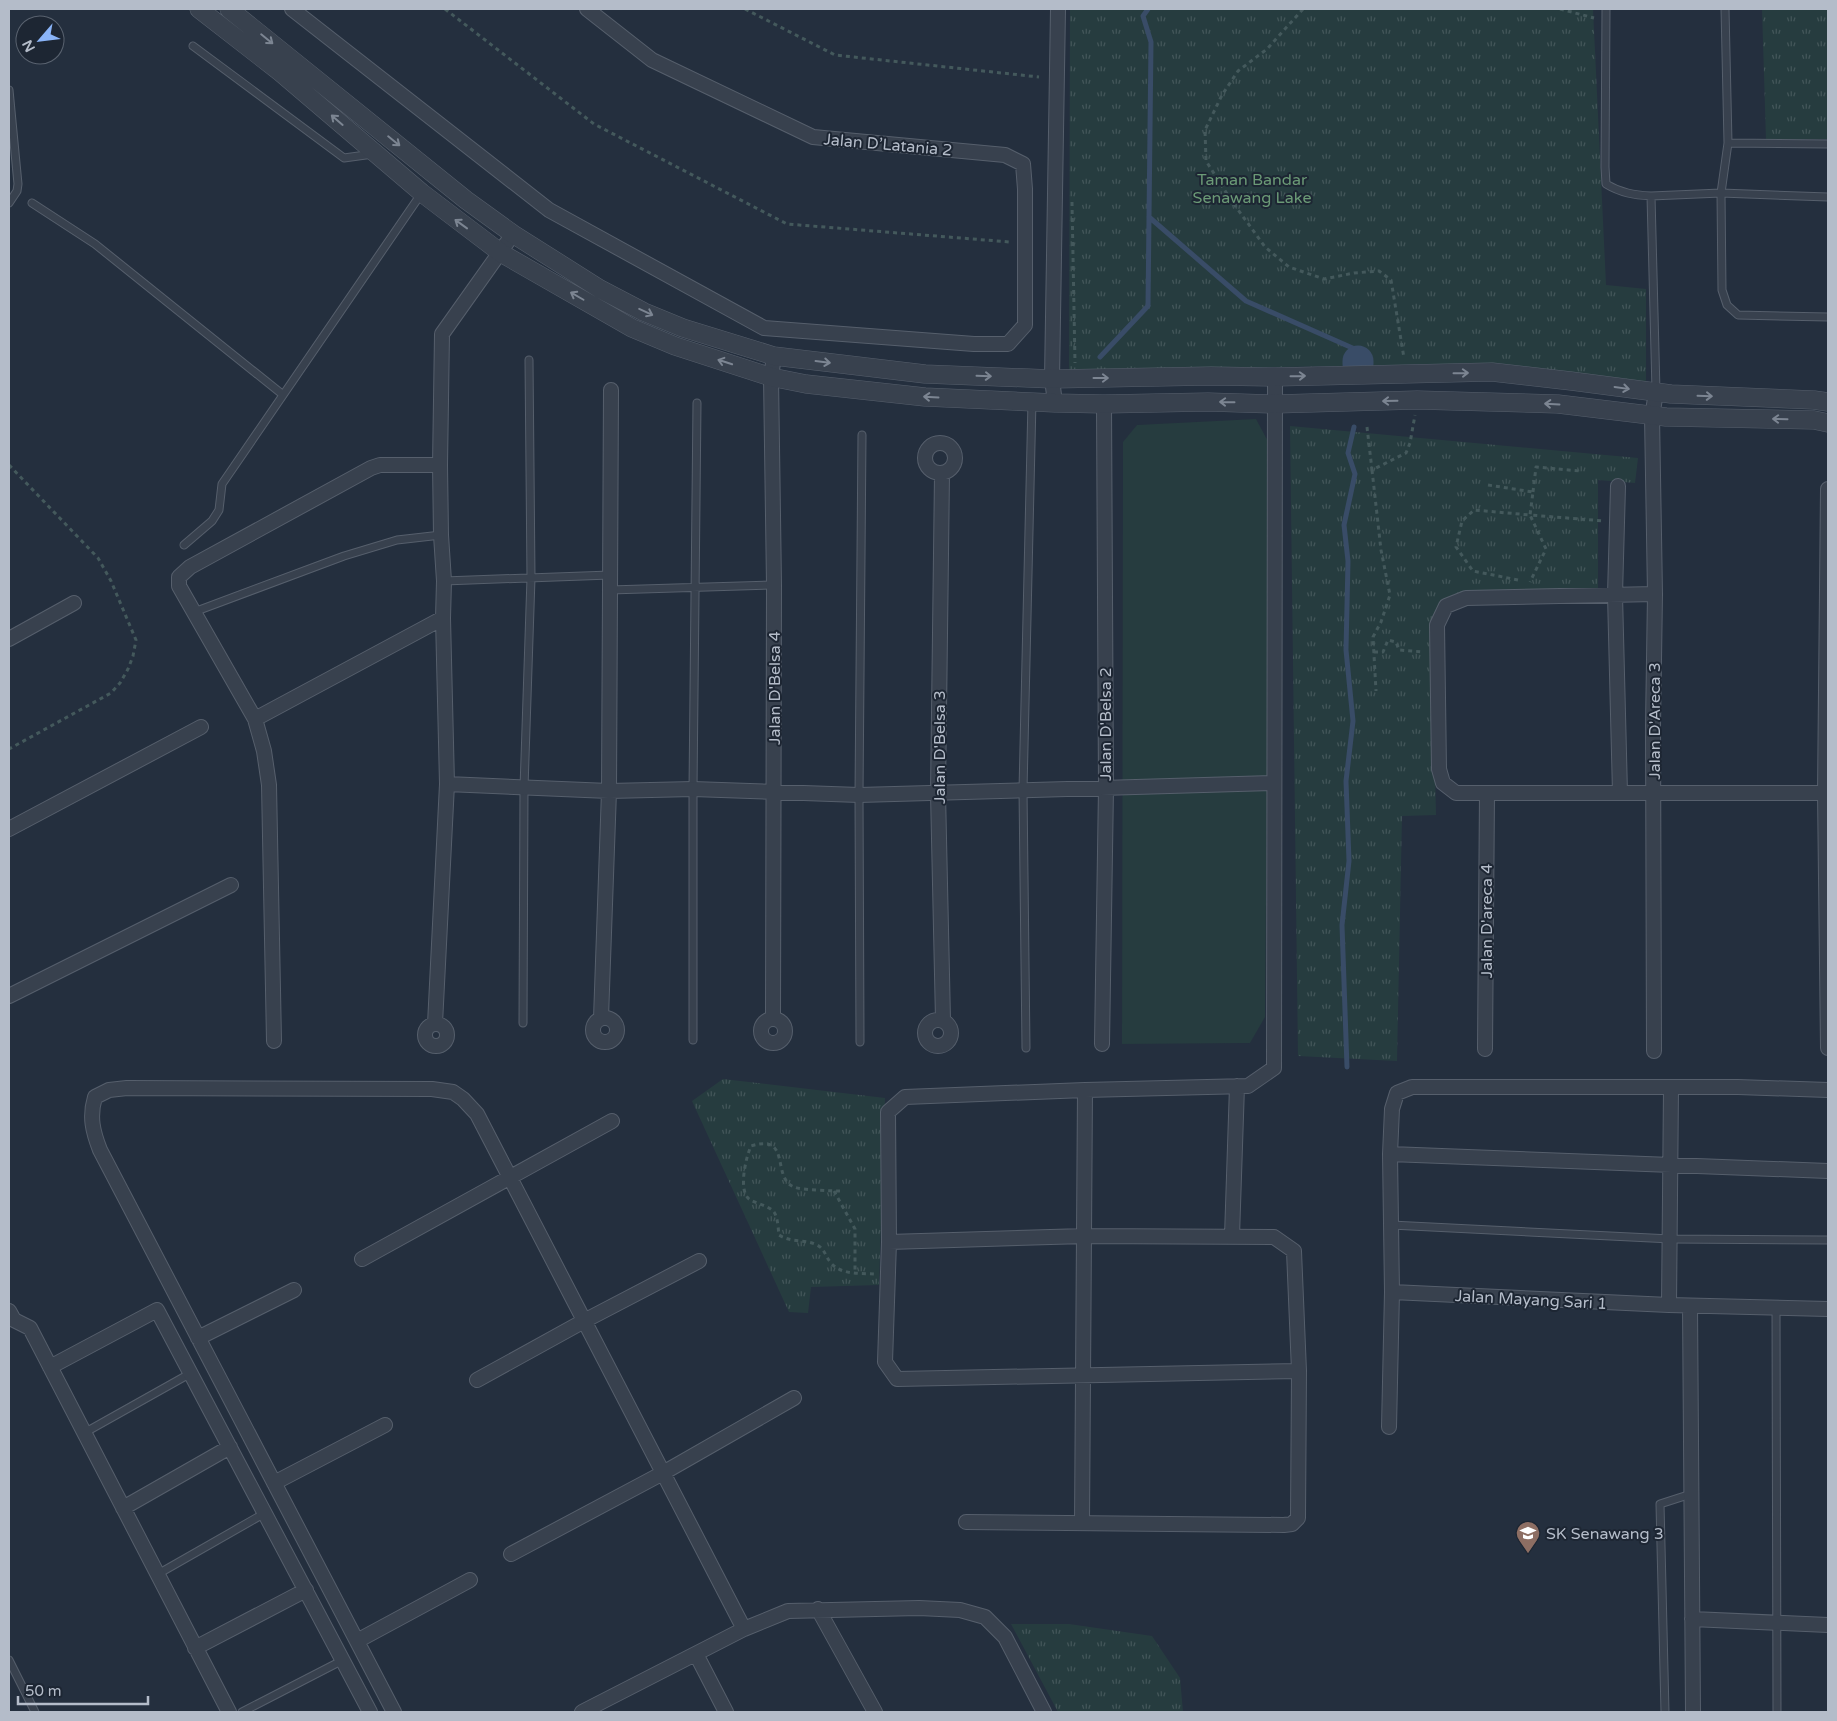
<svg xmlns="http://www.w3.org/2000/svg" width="1837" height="1721" font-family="'Varela Round',sans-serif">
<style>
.park{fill:url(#park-tufts)}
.garden{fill:#263c3f}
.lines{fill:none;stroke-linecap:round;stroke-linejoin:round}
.stream{stroke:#394c67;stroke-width:5}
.river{stroke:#394c67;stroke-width:31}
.service-casing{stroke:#565f6c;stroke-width:9}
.minor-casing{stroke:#565f6c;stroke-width:16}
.tertiary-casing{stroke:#565f6c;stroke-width:19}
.path{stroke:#44595c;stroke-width:3;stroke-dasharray:4 4;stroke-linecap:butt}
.service{stroke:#38414e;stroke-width:7}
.minor{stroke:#38414e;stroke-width:14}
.tertiary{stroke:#38414e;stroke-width:18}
.oneway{stroke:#7c8592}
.labels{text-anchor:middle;stroke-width:4;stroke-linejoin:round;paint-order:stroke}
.street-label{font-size:16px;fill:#b4bcc9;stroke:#1d2633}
.park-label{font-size:16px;fill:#6b9a76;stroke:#1d2633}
.poi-label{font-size:16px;fill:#b4bcc9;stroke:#1d2633;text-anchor:start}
</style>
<defs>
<pattern id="park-tufts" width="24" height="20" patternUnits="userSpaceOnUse" patternTransform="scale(1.25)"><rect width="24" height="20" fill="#263c3f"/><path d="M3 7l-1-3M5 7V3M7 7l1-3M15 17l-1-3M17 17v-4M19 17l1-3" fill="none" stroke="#435659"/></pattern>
</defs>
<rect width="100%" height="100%" fill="#242f3e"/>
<!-- park -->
<path class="park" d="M1070,9H1593L1606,285L1646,289V382L1497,363L1069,371Z
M1762,9H1828V139L1766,140Z
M1290,426L1638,458L1635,483L1598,480V591L1454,594L1436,613L1432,638L1436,815L1402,816L1397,1061L1298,1056Z
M723,1079L885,1098L879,1285L811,1287L808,1313L789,1312L692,1101Z
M1011,1624H1069L1152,1636L1180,1678L1183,1712H1058Z"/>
<!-- garden -->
<path class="garden" d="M1256,419L1270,445L1265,1017L1250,1043L1122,1044L1123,442L1137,425Z"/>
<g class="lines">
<!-- stream -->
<path class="stream" d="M1149,217L1246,301L1357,350L1358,361
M1100,357L1148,306L1151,42L1143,16L1148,9
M1347,1067L1342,925L1349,861L1346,781L1353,721L1346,650L1348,561L1344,525L1355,474L1348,453L1354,427"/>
<!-- river -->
<path class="river" d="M1358,364V361"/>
<!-- service casing -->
<g class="service-casing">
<path id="service" d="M1606,9L1605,167L1606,184C1621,193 1634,195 1651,196
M1725,9L1728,143L1721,193L1722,290L1727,305L1738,315L1828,317
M193,46L344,158L373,154
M9,90L18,184L17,191L9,203
M1728,143L1828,144
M32,203L95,244L282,394
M1656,391L1651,196L1721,193L1828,197
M184,545L212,521L219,510L222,484L421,194
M444,581L610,575
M610,590L774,585
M194,612L344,556L397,540L441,535
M523,1023L524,788L531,578L529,360
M693,1040V789L697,403
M860,1042L859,795L862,435
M1026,1048L1023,790L1032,401
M1391,1225L1671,1239L1828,1240
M1776,1307L1777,1712
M84,1433L191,1373
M158,1574L265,1513
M9,1660L35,1712
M242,1712L343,1660
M1665,1712L1660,1504L1691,1494"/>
</g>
<!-- minor casing -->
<g class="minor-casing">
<path id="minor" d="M292,9L549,210L764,328L974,344H1008L1025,325V189L1023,164L1005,155L813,137L652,60L587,9
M1275,377L1274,1068L1248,1086L1085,1090L905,1097L888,1112L889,1242L885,1362L897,1379L1299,1371
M1055,403L1052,379L1058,9
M925 458a15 15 0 1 1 30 0a15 15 0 1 1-30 0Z
M942,474L938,793L943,1020
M1618,486L1615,595L1620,793
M1655,594L1466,598L1446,606L1437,625L1439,769L1443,783L1456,793H1828
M9,639L74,603
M255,719L179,586V577L190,567L371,468L380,465H440
M447,784L609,791L693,789L859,795L1274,783
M9,829L201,727
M9,996L231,885
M593 1030a12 12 0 1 1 24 0a12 12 0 1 1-24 0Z
M601,1018L609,791L611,390
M773,1019L774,585L771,377L774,356
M761 1031a12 12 0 1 1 24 0a12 12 0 1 1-24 0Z
M925 1033a13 13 0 1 1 26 0a13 13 0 1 1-26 0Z
M435,1024L447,784L443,618L444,581L441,535L440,465L442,334L513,234
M425 1035a11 11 0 1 1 22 0a11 11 0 1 1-22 0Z
M274,1041L269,785L264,751L255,719L443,618
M1102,1044L1106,788L1104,404
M1828,1048L1825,793L1828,489
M1485,1049L1487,793
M1654,1051L1653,725L1655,594L1652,416L1656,393
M1390,1154L1828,1171
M1232,1236L1237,1086
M889,1242L1085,1236L1274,1237L1294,1251L1299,1371L1298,1518L1292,1524L1284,1525L966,1522
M362,1259L612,1121
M1392,1292L1669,1305L1828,1309
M1669,1305L1671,1088
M1690,1306L1693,1712
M9,1311L14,1320L30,1328L229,1712
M198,1338L294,1290
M50,1367L157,1310L370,1712
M477,1380L584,1321L699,1261
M1389,1427L1392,1292L1390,1154L1392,1109L1397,1093L1412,1087H1738L1828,1090
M274,1483L385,1425
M123,1508L230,1447
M1082,1523L1085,1090
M511,1554L663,1473L794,1398
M818,1609L875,1712
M1692,1619L1828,1625
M357,1641L470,1580
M195,1648L306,1590
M696,1654L726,1712
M394,1712L100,1150C93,1132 89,1117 95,1097L109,1090L127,1088L432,1089L453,1092L463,1099L477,1114L744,1629
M582,1712L744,1629L788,1611L919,1608L960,1610L985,1617L1005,1637L1044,1712"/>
</g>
<!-- tertiary casing -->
<g class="tertiary-casing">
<path id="tertiary" d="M199,9L280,72L422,193L501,253L632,328L675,346L771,377L806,384L925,397L1055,403L1104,404L1208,402L1275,404L1417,400L1558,404L1666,417L1814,420L1828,423
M229,9L466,200L513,234L600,289L644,312L683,328L774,356L925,374L1052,379L1211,376L1275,377L1492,372L1571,381L1671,394L1814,400L1828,402"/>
</g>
<!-- path -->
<path class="path" d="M445,9L594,124L787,224L1010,242
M745,9L835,55L1039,77
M1303,9L1267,49L1238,71L1222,95L1205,130L1206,161L1231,200L1265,247L1289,267L1324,279L1354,273L1379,271L1391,280L1404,358
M1560,9L1594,18
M1072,202L1075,363
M1367,427L1372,470L1406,453L1410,443L1415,415
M9,465L98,558L111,581L136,640L133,656L128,669L120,683L111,693L9,749
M1372,470L1381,550L1390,595L1381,622L1373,637L1376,691
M1488,485L1533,492L1530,515L1604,521
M1533,492L1536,467L1580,471
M1518,580L1473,571L1456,547L1462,521L1474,510L1530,515L1546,549L1530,582
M1374,652H1383L1388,640L1396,642L1399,650L1424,652
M834,1191L855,1229V1272
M840,1191C831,1191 801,1190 794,1187C771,1178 792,1133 751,1146C746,1157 738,1190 749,1199C756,1204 768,1205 774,1212C778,1218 778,1228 779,1235C792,1243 805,1239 817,1245C825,1249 825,1256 831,1263C841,1275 860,1273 875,1274"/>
<!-- service -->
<use href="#service" class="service"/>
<!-- minor -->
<use href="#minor" class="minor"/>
<!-- tertiary -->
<use href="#tertiary" class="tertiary"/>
</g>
<!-- one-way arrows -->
<defs><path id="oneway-shaft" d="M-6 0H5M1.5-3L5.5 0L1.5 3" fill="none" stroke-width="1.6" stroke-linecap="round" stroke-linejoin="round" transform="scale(1.25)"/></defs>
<g class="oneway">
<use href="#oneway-shaft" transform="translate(267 39) rotate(39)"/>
<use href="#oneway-shaft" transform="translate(337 120) rotate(-139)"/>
<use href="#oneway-shaft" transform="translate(394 141) rotate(39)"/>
<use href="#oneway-shaft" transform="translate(461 224) rotate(-144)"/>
<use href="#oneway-shaft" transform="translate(577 296) rotate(-150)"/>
<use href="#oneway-shaft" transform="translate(646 312) rotate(25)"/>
<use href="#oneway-shaft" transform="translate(725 362) rotate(-162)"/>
<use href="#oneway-shaft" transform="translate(823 362) rotate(7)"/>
<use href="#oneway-shaft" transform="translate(1461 373) rotate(-1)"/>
<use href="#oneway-shaft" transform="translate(984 376) rotate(2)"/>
<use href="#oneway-shaft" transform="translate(1298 376) rotate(-1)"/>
<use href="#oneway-shaft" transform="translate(1101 378)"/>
<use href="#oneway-shaft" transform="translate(1622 388) rotate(8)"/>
<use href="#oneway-shaft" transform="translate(1705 396) rotate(2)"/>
<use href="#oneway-shaft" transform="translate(931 397) rotate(-177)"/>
<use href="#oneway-shaft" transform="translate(1390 401) rotate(179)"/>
<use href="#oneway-shaft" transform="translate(1227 402) rotate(-179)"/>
<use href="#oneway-shaft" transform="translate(1552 404) rotate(-177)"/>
<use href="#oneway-shaft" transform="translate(1780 419) rotate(-179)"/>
</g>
<!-- icons -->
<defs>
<g id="school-pin" transform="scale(1.25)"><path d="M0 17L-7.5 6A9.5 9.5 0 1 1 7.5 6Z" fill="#8d6e63" stroke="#1d2633"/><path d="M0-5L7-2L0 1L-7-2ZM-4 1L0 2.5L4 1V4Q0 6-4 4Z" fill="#fff"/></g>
</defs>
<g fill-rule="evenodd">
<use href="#school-pin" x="1528" y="1533"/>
</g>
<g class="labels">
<!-- street labels -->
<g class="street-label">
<text transform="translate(888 144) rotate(5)" y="6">Jalan D’Latania 2</text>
<text transform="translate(774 688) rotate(-90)" y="6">Jalan D'Belsa 4</text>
<text transform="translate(1654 721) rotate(-90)" y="6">Jalan D'Areca 3</text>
<text transform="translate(1105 724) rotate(-90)" y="6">Jalan D'Belsa 2</text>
<text transform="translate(939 747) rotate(-90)" y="6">Jalan D'Belsa 3</text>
<text transform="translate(1486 921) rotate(-90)" y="6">Jalan D'areca 4</text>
<text transform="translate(1531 1299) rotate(3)" y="6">Jalan Mayang Sari 1</text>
</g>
<!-- park labels -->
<g class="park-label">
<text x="1252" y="185">Taman Bandar<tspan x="1252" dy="18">Senawang Lake</tspan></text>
</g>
<!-- poi labels -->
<g class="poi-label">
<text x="1546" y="1539">SK Senawang 3</text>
</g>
</g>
<!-- border -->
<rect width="1837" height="1721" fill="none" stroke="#b4bcc9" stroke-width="20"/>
<!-- north arrow -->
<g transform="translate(40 40) rotate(242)"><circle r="24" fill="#1d2633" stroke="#59626f"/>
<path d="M0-4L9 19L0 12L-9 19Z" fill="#8ab4f8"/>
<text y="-8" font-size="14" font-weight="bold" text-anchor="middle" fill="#b4bcc9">N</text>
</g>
<!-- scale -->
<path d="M18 1696v8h130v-8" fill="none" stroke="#b4bcc9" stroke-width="2.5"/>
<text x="25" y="1696" font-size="15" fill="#b4bcc9" stroke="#1d2633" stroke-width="4" paint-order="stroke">50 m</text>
</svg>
